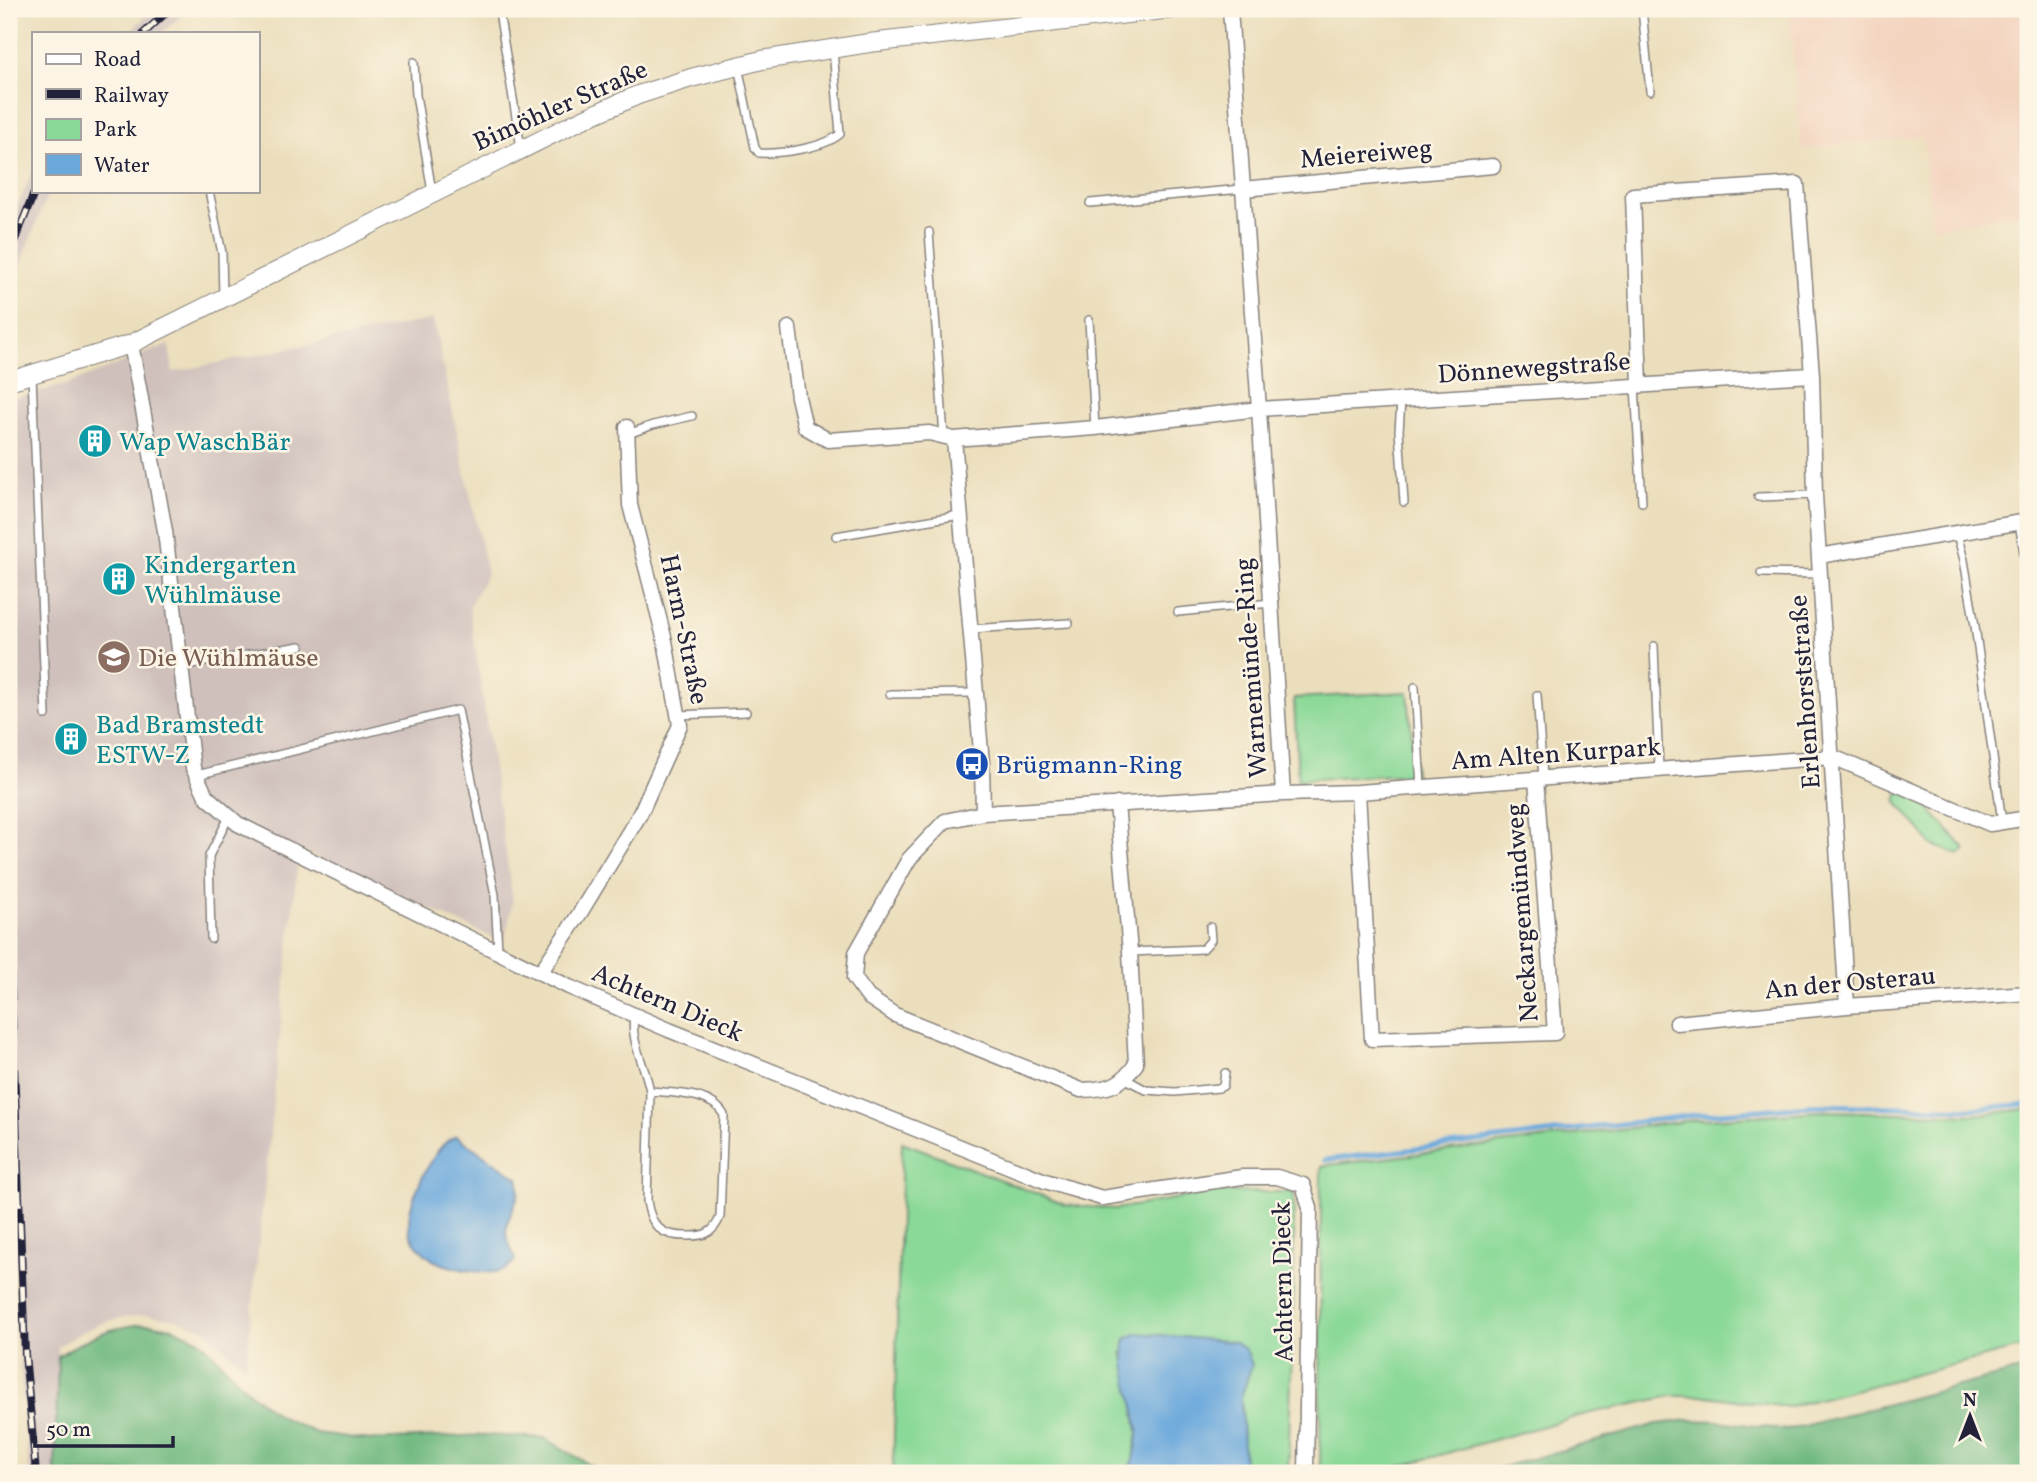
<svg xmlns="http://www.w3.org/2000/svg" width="2037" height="1482" font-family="Vollkorn,serif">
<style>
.built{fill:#f3d4bf}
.industrial{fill:#cfc0bb}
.green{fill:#8bd998;stroke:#567e6a;stroke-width:2}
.forest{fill:#70b980;stroke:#496e5e;stroke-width:2}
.water{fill:#6aa8dc;stroke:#46658c;stroke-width:2}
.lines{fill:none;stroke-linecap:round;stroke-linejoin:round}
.stream{stroke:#6aa8dc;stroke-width:5}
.service-casing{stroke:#86807c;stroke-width:10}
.minor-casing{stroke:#86807c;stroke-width:17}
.tertiary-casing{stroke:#86807c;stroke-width:20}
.service{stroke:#fff;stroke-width:7}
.minor{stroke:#fff;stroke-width:14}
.tertiary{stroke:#fff;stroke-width:18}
.rail-casing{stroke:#22223b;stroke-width:8}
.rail{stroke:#fcf5e5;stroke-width:5;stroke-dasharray:16;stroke-linecap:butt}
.labels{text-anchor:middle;stroke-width:5;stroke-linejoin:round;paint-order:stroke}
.street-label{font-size:26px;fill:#22223b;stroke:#fcf5e5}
.culture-label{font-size:26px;fill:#0d838f;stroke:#fcf5e5;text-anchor:start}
.education-label{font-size:26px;fill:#785e54;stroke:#fcf5e5;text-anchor:start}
.transit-label{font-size:26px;fill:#164399;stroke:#fcf5e5;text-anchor:start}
</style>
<rect width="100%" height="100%" fill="#fcf5e5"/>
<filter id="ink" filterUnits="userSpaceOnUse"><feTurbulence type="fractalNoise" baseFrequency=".0143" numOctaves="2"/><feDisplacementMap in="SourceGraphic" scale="14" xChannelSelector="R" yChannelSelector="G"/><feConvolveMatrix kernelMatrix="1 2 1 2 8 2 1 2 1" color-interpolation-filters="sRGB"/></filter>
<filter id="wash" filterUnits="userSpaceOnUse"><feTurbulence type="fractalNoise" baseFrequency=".00686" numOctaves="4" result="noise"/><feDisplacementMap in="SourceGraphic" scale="28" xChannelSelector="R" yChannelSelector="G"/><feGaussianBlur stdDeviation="1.57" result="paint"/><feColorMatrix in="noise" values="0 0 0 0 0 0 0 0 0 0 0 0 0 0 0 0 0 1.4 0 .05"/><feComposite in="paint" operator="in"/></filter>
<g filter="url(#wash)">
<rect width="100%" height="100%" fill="#ebdebc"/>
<!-- built -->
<path class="built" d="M1789,9H2028V213L1932,228L1923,137L1801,149Z"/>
<!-- industrial -->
<path class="industrial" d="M152,9H189L161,33H129Z
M33,170V191H49L25,252L9,311V226Z
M433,319L487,574L469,606L513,901L504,943L299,849L246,1368L205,1330L176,1319L149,1315L124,1317L102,1323L82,1332L58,1346L55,1473H29L19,1348L9,1072V399L66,385L169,344L173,372Z"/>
<!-- green -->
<path class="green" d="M1408,692L1415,774L1298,780L1294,698Z
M1900,791L1920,799L1966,850L1959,855L1932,845L1896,801Z
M2028,1109V1346L1787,1407L1707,1396H1672L1586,1414L1376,1473H1320L1321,1166L1695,1120L1822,1111L1972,1115Z
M902,1142L1066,1205L1116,1209L1213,1192H1294L1293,1313L1288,1473H1240L1244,1467L1241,1397L1252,1365L1122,1353L1128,1370L1138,1433L1130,1473H893Z"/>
<!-- forest -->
<path class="forest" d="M149,1324L173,1328L200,1340L250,1393L279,1416L316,1433L371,1440L485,1435L545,1438L603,1473H55L58,1356C90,1336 111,1326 149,1324Z
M2028,1368V1473H1481L1657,1424L1689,1420L1719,1421L1787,1430Z"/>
<!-- water -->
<path class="water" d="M456,1136L518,1178C524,1199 506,1212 506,1233C507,1241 513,1251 515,1260C513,1263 511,1266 508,1268C493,1278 450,1268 435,1261C427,1257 412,1242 410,1233C405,1215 417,1188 425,1172C434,1157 440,1143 456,1136Z
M1138,1333L1234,1342L1246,1350L1252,1365L1241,1397L1244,1467L1240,1473H1130C1133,1460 1139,1444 1138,1430C1136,1403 1119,1363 1126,1339Z"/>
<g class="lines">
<!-- stream -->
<path class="stream" d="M1325,1160L1695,1115L1823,1105L1971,1109L2028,1104"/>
</g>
</g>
<g filter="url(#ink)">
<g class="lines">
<!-- service casing -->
<g class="service-casing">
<path id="service" d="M1642,9L1650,91
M500,18L521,148
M414,62L416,95L432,192
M738,66L755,148L759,153C780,154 824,148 840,134L833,49
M209,191L222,253L223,297
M1090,203L1242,189
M929,232L944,436
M1089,320L1095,428
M32,376L46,715
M1635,386L1642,502
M1401,401L1399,431L1404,502
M628,434L653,425L692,416
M1758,497L1815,495
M2019,523L2028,577
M1957,534L1964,560L1975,626L2002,822
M836,536L960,515
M1761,573L1820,574
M1178,612L1271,603
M970,629L1069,623
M1654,646L1659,770
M181,666L300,646
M1415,687L1421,787
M890,694L975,693
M1537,695L1543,778
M679,715L746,712
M197,775L458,710L495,895L498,951
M211,939L209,856L229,817
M1130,952L1203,949L1211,940L1210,927
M634,1016C630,1043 645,1064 650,1091L647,1201C651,1228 663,1237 690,1236C706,1236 714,1232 720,1217L724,1115C711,1092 673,1093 650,1091
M1126,1079L1146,1090L1175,1092L1219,1088L1223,1086L1225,1073"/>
</g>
<!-- minor casing -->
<g class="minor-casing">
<path id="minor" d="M2028,9V13
M1243,189L1493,166
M789,328L798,397L805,427L828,440L929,433L954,439L1095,428L1259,409L1812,375
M131,344L165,531L193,768L206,796L238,824L569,987L669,1030L1045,1181L1102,1198L1242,1177H1277L1303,1185L1310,1208L1306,1473
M1640,385L1633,195L1797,184L1812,375L1815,495L1847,1006
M954,439L982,763L983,813
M1819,556L2028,521
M1358,792L1372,1039L1555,1033L1536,779
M1283,794L1358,792L1833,757L1990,824L2028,818
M1117,804L1130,952L1136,1064C1120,1087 1108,1089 1081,1090L895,1015L868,997L854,978L856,953L909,859L945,821L983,813L1283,794L1259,409L1230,9
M540,973L580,913L640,814L680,725L665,641L630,505L627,427
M1677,1023L1847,1006L2028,993"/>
</g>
<!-- tertiary casing -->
<g class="tertiary-casing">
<path id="tertiary" d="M9,381L131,344L581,120L638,95L691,78L762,60L869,43L1172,9"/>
</g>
<!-- service -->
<use href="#service" class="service"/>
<!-- minor -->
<use href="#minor" class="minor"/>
<!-- tertiary -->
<use href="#tertiary" class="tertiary"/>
<!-- rail casing -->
<g class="rail-casing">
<path id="rail" d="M144,33L170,9
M9,255L35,191
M9,934L25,1354L36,1473"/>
</g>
<!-- rail -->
<use href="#rail" class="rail"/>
</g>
</g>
<!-- icons -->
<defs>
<g id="building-disc" transform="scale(1.75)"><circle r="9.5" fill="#0f9aa8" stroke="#fcf5e5"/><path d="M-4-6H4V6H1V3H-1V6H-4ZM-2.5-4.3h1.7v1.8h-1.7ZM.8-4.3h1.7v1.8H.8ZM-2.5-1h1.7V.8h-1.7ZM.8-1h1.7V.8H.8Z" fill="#fff"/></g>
<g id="school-disc" transform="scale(1.75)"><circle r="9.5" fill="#8d6e63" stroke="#fcf5e5"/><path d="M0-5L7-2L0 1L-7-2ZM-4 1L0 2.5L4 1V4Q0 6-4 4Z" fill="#fff"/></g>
<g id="bus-disc" transform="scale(1.75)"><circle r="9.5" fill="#1a4fb4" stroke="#fcf5e5"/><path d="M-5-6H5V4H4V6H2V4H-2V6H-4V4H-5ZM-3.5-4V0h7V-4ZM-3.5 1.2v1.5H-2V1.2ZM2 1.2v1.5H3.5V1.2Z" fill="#fff"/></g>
</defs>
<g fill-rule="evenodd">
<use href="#building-disc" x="95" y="441"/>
<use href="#building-disc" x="119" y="579"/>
<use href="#school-disc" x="114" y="657"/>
<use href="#building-disc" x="71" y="739"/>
<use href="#bus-disc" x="972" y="764"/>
</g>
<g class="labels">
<!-- street labels -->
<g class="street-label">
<text transform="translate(560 105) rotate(-24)" y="9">Bimöhler Straße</text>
<text transform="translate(1366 153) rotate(-5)" y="9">Meiereiweg</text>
<text transform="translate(1534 367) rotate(-4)" y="9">Dönnewegstraße</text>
<text transform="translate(685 629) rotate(78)" y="9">Harm-Straße</text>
<text transform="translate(1250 668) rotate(-94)" y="9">Warnemünde-Ring</text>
<text transform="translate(1804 692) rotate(-94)" y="9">Erlenhorststraße</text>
<text transform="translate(1556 753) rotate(-4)" y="9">Am Alten Kurpark</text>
<text transform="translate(1521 913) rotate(-94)" y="9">Neckargemündweg</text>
<text transform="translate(1850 982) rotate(-5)" y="9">An der Osterau</text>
<text transform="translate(668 1002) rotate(23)" y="9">Achtern Dieck</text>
<text transform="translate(1282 1282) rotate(-91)" y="9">Achtern Dieck</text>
</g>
<!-- culture labels -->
<g class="culture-label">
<text x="119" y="450">Wap WaschBär</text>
<text x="144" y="573">Kindergarten<tspan x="144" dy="30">Wühlmäuse</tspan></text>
<text x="96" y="733">Bad Bramstedt<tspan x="96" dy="30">ESTW-Z</tspan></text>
</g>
<!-- education labels -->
<g class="education-label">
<text x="138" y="666">Die Wühlmäuse</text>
</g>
<!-- transit labels -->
<g class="transit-label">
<text x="996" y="773">Brügmann-Ring</text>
</g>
</g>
<!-- margin -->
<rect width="2037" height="1482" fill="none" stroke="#fcf5e5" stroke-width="35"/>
<!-- legend -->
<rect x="32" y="32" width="228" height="161" fill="#fcf5e5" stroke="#a5a1a1" stroke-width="2"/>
<rect x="46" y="54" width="35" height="10" fill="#ffffff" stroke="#a5a1a1" stroke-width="2"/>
<text x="94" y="66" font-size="21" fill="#22223b">Road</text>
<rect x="46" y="89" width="35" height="10" fill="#22223b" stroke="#a5a1a1" stroke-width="2"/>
<text x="94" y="102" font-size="21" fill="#22223b">Railway</text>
<rect x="46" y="119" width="35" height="21" fill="#8bd998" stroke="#a5a1a1" stroke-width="2"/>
<text x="94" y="136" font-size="21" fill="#22223b">Park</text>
<rect x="46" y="154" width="35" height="21" fill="#6aa8dc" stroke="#a5a1a1" stroke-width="2"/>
<text x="94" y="172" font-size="21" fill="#22223b">Water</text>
<!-- north arrow -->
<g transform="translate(1970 1416)" stroke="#fcf5e5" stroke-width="5" paint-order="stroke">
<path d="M0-5L12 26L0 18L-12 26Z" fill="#22223b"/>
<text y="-10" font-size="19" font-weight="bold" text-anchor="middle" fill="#22223b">N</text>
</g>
<!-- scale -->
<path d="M35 1436v10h138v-10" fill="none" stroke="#22223b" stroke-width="3.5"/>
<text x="46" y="1436" font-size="21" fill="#22223b" stroke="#fcf5e5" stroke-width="5" paint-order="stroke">50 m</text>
</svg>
